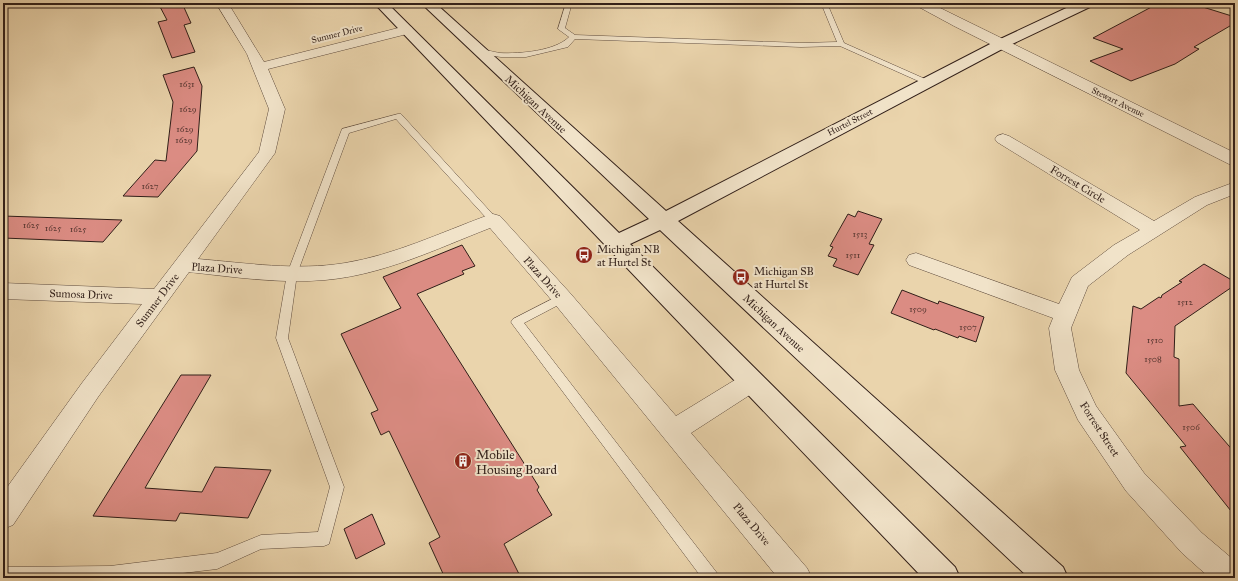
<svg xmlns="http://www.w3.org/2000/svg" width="1238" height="581" font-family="'IM FELL Great Primer',serif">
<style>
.building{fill:#db8c83;stroke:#311f19}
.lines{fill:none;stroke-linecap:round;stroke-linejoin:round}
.lane-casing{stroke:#5f4c3e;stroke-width:1}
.street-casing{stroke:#5f4c3e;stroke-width:1}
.secondary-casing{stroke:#311f19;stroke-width:2}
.lane{fill:#f1e3c9;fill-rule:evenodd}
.street{fill:#f1e3c9;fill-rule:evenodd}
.secondary{fill:#f1e3c9;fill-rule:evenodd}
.labels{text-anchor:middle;stroke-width:4;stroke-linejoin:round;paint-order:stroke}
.far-street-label{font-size:9px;fill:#311f19;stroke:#f1e3c9}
.number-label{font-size:9px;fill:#5c3a34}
.street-label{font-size:11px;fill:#311f19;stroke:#f1e3c9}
.poi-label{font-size:11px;fill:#311f19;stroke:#f1e3c9;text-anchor:start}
.near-poi-label{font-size:13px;fill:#311f19;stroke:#f1e3c9;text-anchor:start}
</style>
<rect width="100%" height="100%" fill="#ead4ac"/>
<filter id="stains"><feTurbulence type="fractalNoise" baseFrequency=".005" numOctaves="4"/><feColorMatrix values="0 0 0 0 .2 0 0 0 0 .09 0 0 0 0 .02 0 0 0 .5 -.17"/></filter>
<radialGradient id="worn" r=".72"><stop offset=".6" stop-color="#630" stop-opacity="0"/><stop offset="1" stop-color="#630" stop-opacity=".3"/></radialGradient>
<!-- building -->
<path class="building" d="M158,3H182L191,23L184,25L195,52L172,58L158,22L167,20Z
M1159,3H1190L1235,17V23L1194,47L1199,49L1175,64L1131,81L1090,61L1123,49L1093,38Z
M194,67L202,86L197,151L158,197L123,196L155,160L166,161L173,102L163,75Z
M858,211L882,219L869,244L874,245L858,275L833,266L837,259L828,256L833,247L830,246L848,214L855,217Z
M3,216L122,220L103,242L3,238Z
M462,245L475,266L462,271L464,274L417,294L539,487L537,490L552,515L504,544L521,578H445L429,543L440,537L389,431L381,435L371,413L378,410L341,334L401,308L383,277Z
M1204,264L1235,282V285L1175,326L1174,357L1179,359V406L1193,404L1235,453V516L1180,447L1186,446L1126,373L1133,306L1141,309L1159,297L1161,298L1162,295L1182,282L1179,281Z
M902,290L938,304L939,301L984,317L976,342L959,336L958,338L935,329L934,330L891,313Z
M181,375H211L145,488L202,492L215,467L271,470L248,518L180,513L176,521L93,516Z
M372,514L385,544L356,559L344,529Z"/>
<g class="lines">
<!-- lane casing -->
<g class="lane-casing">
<path id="lane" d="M566,3H572L565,28L575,35L801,43L837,42L821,3H827L844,43L932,82L928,84H925L840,46L801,47L575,39L568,47L526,57H501L480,54L476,52C482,48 493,52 500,53C520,54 555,51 569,37L558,29Z
M398,114H401L498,220L493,223L490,222L396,119L349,133L297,274L288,338L344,487L329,544L324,546L261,549L217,569L140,578H3V567L110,566L217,553L261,535L318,532L330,487L276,338L287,274L342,129Z
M562,294L566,295L568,298L566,301L524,323L717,573L720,578H702L513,325L511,322L513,319Z"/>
</g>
<!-- street casing -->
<g class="street-casing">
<path id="street" d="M216,3H228L264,62L406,26L411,27L413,30L411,33L268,69L285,109L275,153L198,259C247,263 296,271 345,263C394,255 440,233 486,216L493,214L500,216L570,293L676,416L743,375L751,372L759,375L763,382L759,389L691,433L807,568L812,578H778L554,303L490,228C436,249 383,275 325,280C280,284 234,277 189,272L98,397L13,525L3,529V493L82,383L142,304L3,299V283L154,289L259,152L269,109L247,54Z
M915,3H930L1235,153V165L1229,164L954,26L917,6Z
M1003,134L1009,136L1154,221L1195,197L1235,182V194L1207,205L1128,255L1088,286L1071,328L1079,370L1096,406L1144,473L1202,533L1235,561V578H1210L1182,553L1126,491L1078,420L1055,370L1049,328L1053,318L909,265L906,260L909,255L916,253L1059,304L1072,277L1114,245L1140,230L997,142L995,139L997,136Z"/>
</g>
<!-- secondary casing -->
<g class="secondary-casing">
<path id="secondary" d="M374,3H387L619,233L649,219L421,3H435L666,211L996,41L1077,3H1093L1092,6L1006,47L678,221L1063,567L1068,578H1029L660,230L630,244L955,567L960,578H923Z"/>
</g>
<!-- lane -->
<use href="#lane" class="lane"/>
<!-- street -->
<use href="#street" class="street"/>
<!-- secondary -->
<use href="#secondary" class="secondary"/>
</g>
<!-- icons -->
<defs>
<g id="bus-disc" transform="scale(0.9)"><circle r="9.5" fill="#8f2418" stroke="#f1e3c9"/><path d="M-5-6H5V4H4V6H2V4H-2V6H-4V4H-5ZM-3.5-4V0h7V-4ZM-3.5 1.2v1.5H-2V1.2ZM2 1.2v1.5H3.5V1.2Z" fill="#fff"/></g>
<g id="building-disc" transform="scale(0.9)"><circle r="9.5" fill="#8f2418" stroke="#f1e3c9"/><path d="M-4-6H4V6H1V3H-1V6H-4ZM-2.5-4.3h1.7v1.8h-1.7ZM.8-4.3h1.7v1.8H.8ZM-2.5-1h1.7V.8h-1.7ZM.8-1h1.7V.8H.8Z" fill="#fff"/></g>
</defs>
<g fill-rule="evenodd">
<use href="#bus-disc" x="584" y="255"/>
<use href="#bus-disc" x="741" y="277"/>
<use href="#building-disc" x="463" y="461"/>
</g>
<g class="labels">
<!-- far-street labels -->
<g class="far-street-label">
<text transform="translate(337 34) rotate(-14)" y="3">Sumner Drive</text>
<text transform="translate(1118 102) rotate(26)" y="3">Stewart Avenue</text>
<text transform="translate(850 122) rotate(-27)" y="3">Hurtel Street</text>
</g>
<!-- number labels -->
<g class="number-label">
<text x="187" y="87">1631</text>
<text x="188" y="112">1629</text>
<text x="185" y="132">1629</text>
<text x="184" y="143">1629</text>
<text x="150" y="189">1627</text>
<text x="31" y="228">1625</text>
<text x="53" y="231">1625</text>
<text x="78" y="232">1625</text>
<text x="860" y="237">1513</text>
<text x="853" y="258">1511</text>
<text x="1185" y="305">1512</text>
<text x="918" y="312">1509</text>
<text x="968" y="330">1507</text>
<text x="1155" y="343">1510</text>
<text x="1153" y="362">1508</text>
<text x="1191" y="430">1506</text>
</g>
<!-- street labels -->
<g class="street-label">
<text transform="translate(536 104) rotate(43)" y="4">Michigan Avenue</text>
<text transform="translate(1078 184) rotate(31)" y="4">Forrest Circle</text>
<text transform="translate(217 268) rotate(4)" y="4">Plaza Drive</text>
<text transform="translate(543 277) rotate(48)" y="4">Plaza Drive</text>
<text transform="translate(81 294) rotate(2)" y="4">Sumosa Drive</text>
<text transform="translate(157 300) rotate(-53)" y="4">Sumner Drive</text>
<text transform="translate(774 323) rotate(43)" y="4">Michigan Avenue</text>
<text transform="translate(1100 429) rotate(57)" y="4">Forrest Street</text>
<text transform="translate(752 524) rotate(50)" y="4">Plaza Drive</text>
</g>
<!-- poi labels -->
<g class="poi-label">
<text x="597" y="253">Michigan NB<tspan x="597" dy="13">at Hurtel St</tspan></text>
<text x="754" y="275">Michigan SB<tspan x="754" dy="13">at Hurtel St</tspan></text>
</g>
<!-- near-poi labels -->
<g class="near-poi-label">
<text x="476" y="459">Mobile<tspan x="476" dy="15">Housing Board</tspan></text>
</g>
</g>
<!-- margin -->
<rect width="1238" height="581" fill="none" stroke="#ead4ac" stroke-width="16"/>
<rect x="4" y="4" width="1230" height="573" fill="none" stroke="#311f19" stroke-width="2"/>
<rect x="8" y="8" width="1222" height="565" fill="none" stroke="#311f19"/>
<rect width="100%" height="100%" filter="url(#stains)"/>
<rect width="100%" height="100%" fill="url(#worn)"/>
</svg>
